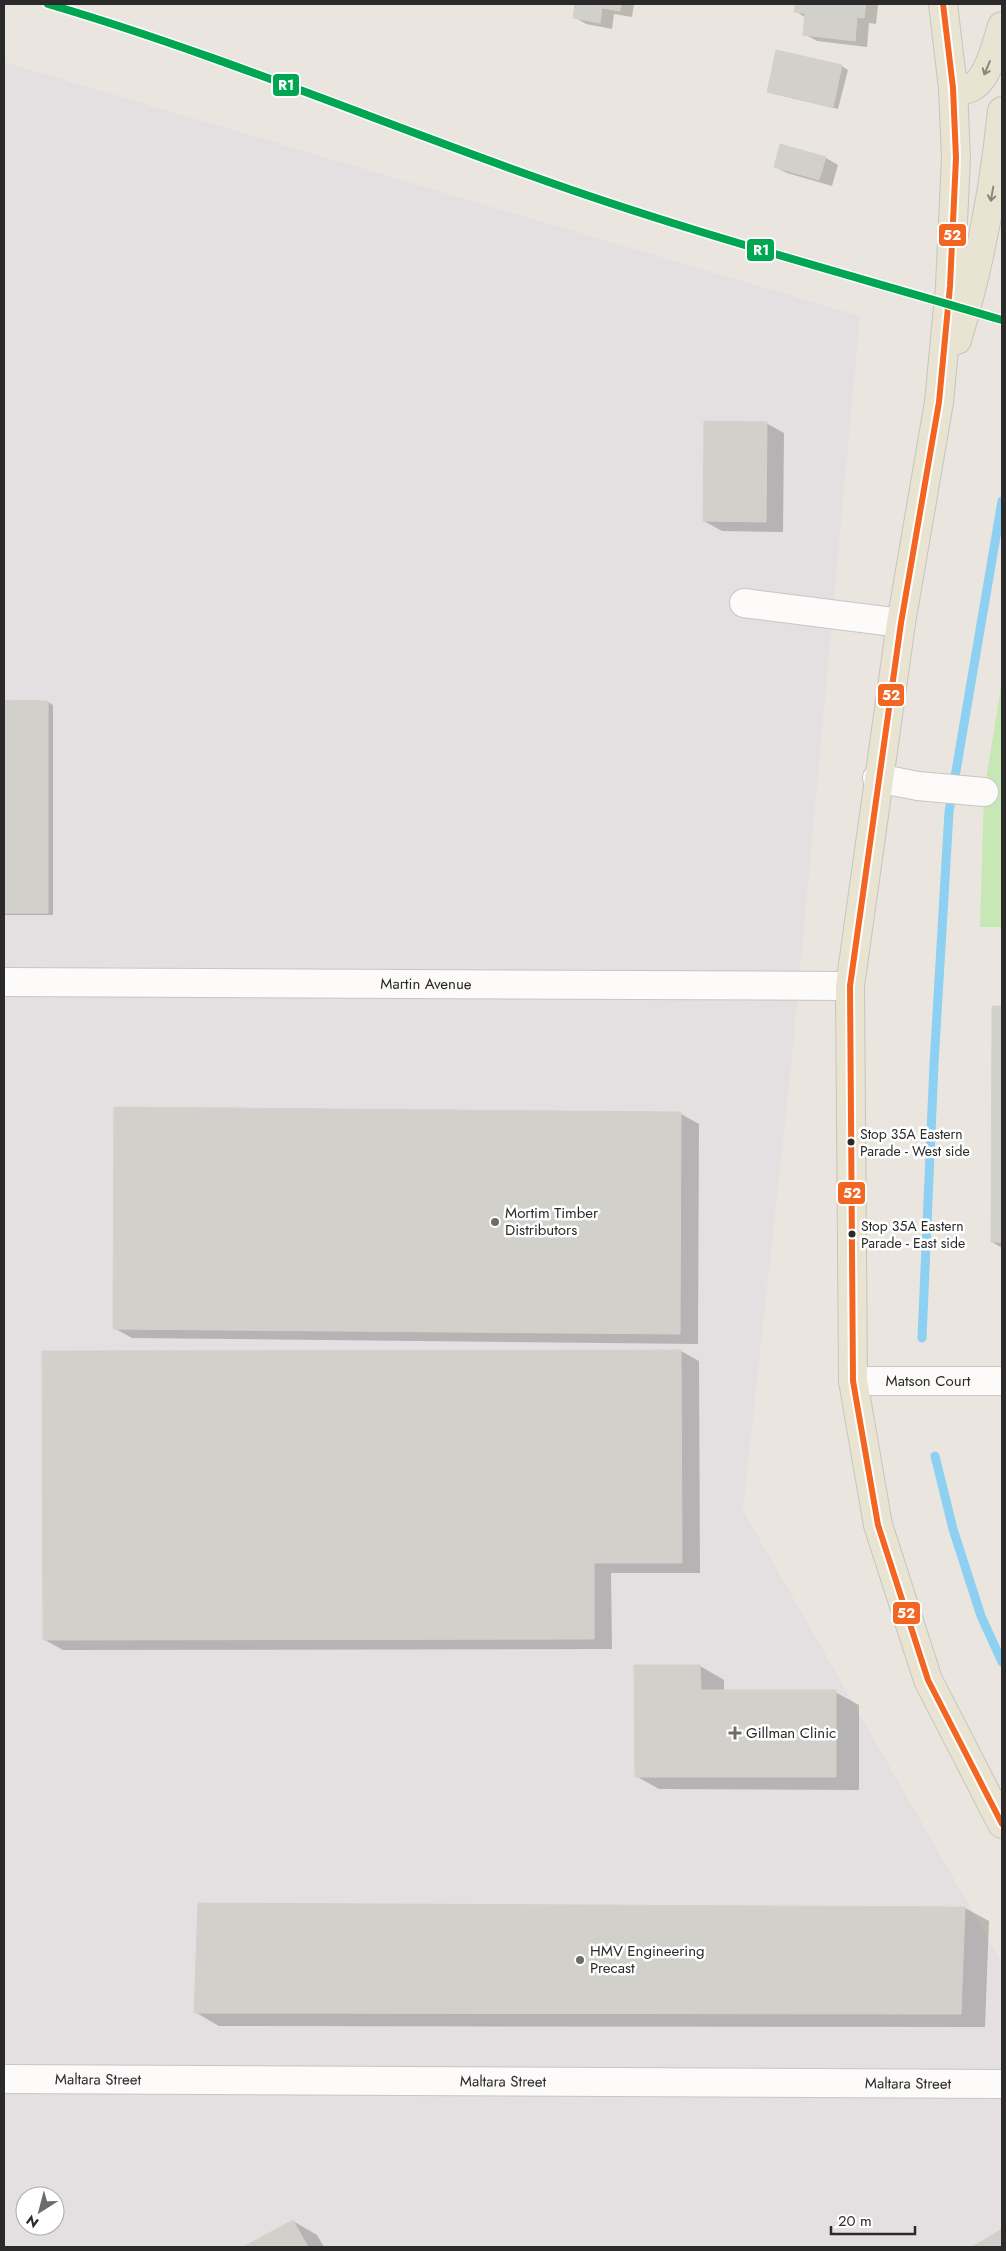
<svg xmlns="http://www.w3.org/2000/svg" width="1006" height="2251" font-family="Jost,sans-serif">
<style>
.industrial{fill:#e4e0e2;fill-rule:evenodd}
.green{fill:#c7e8b5}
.shadow{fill:#0003}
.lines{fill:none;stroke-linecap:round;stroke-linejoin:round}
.stream{stroke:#8dd0f1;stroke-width:9}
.building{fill:#d2d0cb;stroke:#d4d1cb}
.minor-casing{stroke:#c7c5c5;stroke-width:30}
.major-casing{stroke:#c5c4c1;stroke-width:30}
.minor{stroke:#fcfbfa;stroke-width:28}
.major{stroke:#e8e4d1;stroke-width:28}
.bus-1-casing{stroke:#fff;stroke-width:10}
.bus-1{stroke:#f26522;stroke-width:6}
.rail-1-casing{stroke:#fff;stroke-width:11}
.rail-1{stroke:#00a651;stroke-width:8}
.oneway{stroke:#89877e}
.bus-dot{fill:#2a2a2a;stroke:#fff;stroke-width:2}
.poi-dot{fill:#6d6c69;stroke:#fff;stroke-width:2}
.labels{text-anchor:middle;stroke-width:5;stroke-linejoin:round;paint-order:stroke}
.bus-label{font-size:14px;fill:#2a2a2a;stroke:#fff;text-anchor:start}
.street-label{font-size:15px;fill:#2a2a2a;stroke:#fff}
.poi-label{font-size:15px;fill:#2a2a2a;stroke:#fff;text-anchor:start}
.line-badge{stroke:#fff;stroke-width:2}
.badge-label{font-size:14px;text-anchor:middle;font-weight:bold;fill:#fff}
</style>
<rect width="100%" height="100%" fill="#eae6df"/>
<!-- industrial -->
<path class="industrial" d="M4,62L860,316L792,1058L743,1510L1002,1963V2247H4ZM25,2196H55V2226H25Z"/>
<!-- green -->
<path class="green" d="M1002,680V927H980L984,792Z"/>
<!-- shadow -->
<path class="shadow" d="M576,4H634L632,17L614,14L612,29L586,24L574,17Z
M796,4L878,5L876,24L869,23L867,47L817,41L804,34L806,18L795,11Z
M777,51L842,66L848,70L838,109L774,94L768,91Z
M826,158L838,165L832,186L787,173L775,167Z
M766,423L784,433L783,532L722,531L704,521Z
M4,701L48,702L53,705V915H4Z
M994,1007H1002V1248L992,1242Z
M681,1114L699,1124L698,1344L132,1338L114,1328Z
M681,1351L699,1361L700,1573H611L612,1649L63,1650L45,1640Z
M636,1666H700L724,1680V1691L835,1692L859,1705V1790L659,1789L636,1776Z
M200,1904L965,1908L989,1921L985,2027L219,2026L195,2012Z
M293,2221L317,2235L324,2247H246Z"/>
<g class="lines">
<!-- stream -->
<path class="stream" d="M922,1338L934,1064L949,812L1002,501
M935,1456L953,1529L981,1616L1002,1662"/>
</g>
<!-- building -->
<path class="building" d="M575,4H621L620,11L602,8L600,23L573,18Z
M795,4H866L864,18L857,17L855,41L803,35L805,13L794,12Z
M776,50L842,65L833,107L767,92Z
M780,144L826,157L819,180L774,167Z
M704,421L767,422L766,522L703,521Z
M4,700L48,701V913H4Z
M992,1006H1002V1242H991Z
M114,1107L681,1112L680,1334L113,1329Z
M681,1350L682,1563H594V1639L43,1640L42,1351Z
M634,1665H700L701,1690H836V1777H635Z
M198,1903L965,1907L961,2014L194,2013Z
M293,2220L308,2247H243Z
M1002,2229V2247H972Z"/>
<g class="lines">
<!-- minor casing -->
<g class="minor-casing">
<g id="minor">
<path d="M744,603L901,623"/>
<path d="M877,778L918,786L984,792"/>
<path id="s1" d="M4,982L850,986"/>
<path id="s2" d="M853,1381H1002"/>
<path id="s3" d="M4,2079L1002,2084"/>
</g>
</g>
<!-- major casing -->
<g class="major-casing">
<path id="major" d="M943,4L953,88L956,158L950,286L939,402L901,623L850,986L853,1381L878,1525L928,1680L1002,1824
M953,88C985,100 995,47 1002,26
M957,340C980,265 994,189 1002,111"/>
</g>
<!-- minor -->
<use href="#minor" class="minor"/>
<!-- major -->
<use href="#major" class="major"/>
<!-- bus-1 casing -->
<g class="bus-1-casing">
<path id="bus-1" d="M943,4L953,88L956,158L950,286L939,402L901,623L850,986L853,1381L878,1525L928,1680L1002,1824"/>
</g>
<!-- bus-1 -->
<use href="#bus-1" class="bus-1"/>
<!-- rail-1 casing -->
<g class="rail-1-casing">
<path id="rail-1" d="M48,4C211,52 369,118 529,175C684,231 844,273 1002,320"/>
</g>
<!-- rail-1 -->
<use href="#rail-1" class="rail-1"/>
</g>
<!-- one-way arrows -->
<defs><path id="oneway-shaft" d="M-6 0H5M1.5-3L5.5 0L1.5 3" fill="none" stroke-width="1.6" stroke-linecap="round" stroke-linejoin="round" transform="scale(1.25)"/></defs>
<g class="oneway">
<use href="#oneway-shaft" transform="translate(987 68) rotate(113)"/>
<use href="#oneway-shaft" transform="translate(992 194) rotate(100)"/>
</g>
<!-- markers -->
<g class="bus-dot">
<circle cx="851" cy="1142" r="4.5"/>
<circle cx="852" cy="1234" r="4.5"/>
</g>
<g class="poi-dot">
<circle cx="495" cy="1222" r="5"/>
<path d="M732.5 1725.5h5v5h5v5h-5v5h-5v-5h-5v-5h5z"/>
<circle cx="580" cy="1960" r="5"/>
</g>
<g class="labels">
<!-- bus labels -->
<g class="bus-label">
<text x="860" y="1139">Stop 35A Eastern<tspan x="860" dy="17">Parade - West side</tspan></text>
<text x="861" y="1231">Stop 35A Eastern<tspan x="861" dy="17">Parade - East side</tspan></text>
</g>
<!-- street labels -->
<g class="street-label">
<text dy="5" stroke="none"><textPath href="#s1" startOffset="422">Martin Avenue</textPath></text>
<text dy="5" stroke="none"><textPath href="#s2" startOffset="75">Matson Court</textPath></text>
<text dy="5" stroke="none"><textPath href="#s3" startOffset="94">Maltara Street</textPath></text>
<text dy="5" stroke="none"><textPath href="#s3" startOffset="499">Maltara Street</textPath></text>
<text dy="5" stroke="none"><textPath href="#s3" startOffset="904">Maltara Street</textPath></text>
</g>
<!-- poi labels -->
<g class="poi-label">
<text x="505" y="1218">Mortim Timber<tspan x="505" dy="17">Distributors</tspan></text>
<text x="746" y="1738">Gillman Clinic</text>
<text x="590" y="1956">HMV Engineering<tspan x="590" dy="17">Precast</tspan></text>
</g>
</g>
<g class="line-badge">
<rect x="272" y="73" width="28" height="24" rx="5" fill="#00a651"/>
<rect x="938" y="223" width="29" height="24" rx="5" fill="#f26522"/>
<rect x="746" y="238" width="29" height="24" rx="5" fill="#00a651"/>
<rect x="877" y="683" width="28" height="24" rx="5" fill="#f26522"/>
<rect x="837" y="1181" width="29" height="24" rx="5" fill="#f26522"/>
<rect x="892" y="1601" width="29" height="24" rx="5" fill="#f26522"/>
</g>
<g class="badge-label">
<text x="286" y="90">R1</text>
<text x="952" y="240">52</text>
<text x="761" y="255">R1</text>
<text x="891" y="700">52</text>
<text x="852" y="1198">52</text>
<text x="906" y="1618">52</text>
</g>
<!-- border -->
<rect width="1006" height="2251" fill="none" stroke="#2a2a2a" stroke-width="10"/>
<!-- north arrow -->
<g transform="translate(40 2211) rotate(216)"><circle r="24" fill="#ffffff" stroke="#aaaaaa"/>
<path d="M0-4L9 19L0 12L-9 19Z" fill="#6d6c69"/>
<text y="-8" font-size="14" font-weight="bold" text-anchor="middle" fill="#2a2a2a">N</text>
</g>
<!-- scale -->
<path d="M831 2226v8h84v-8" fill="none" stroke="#2a2a2a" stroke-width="2.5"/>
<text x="838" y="2226" font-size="15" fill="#2a2a2a" stroke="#ffffff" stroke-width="4" paint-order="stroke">20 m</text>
</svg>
